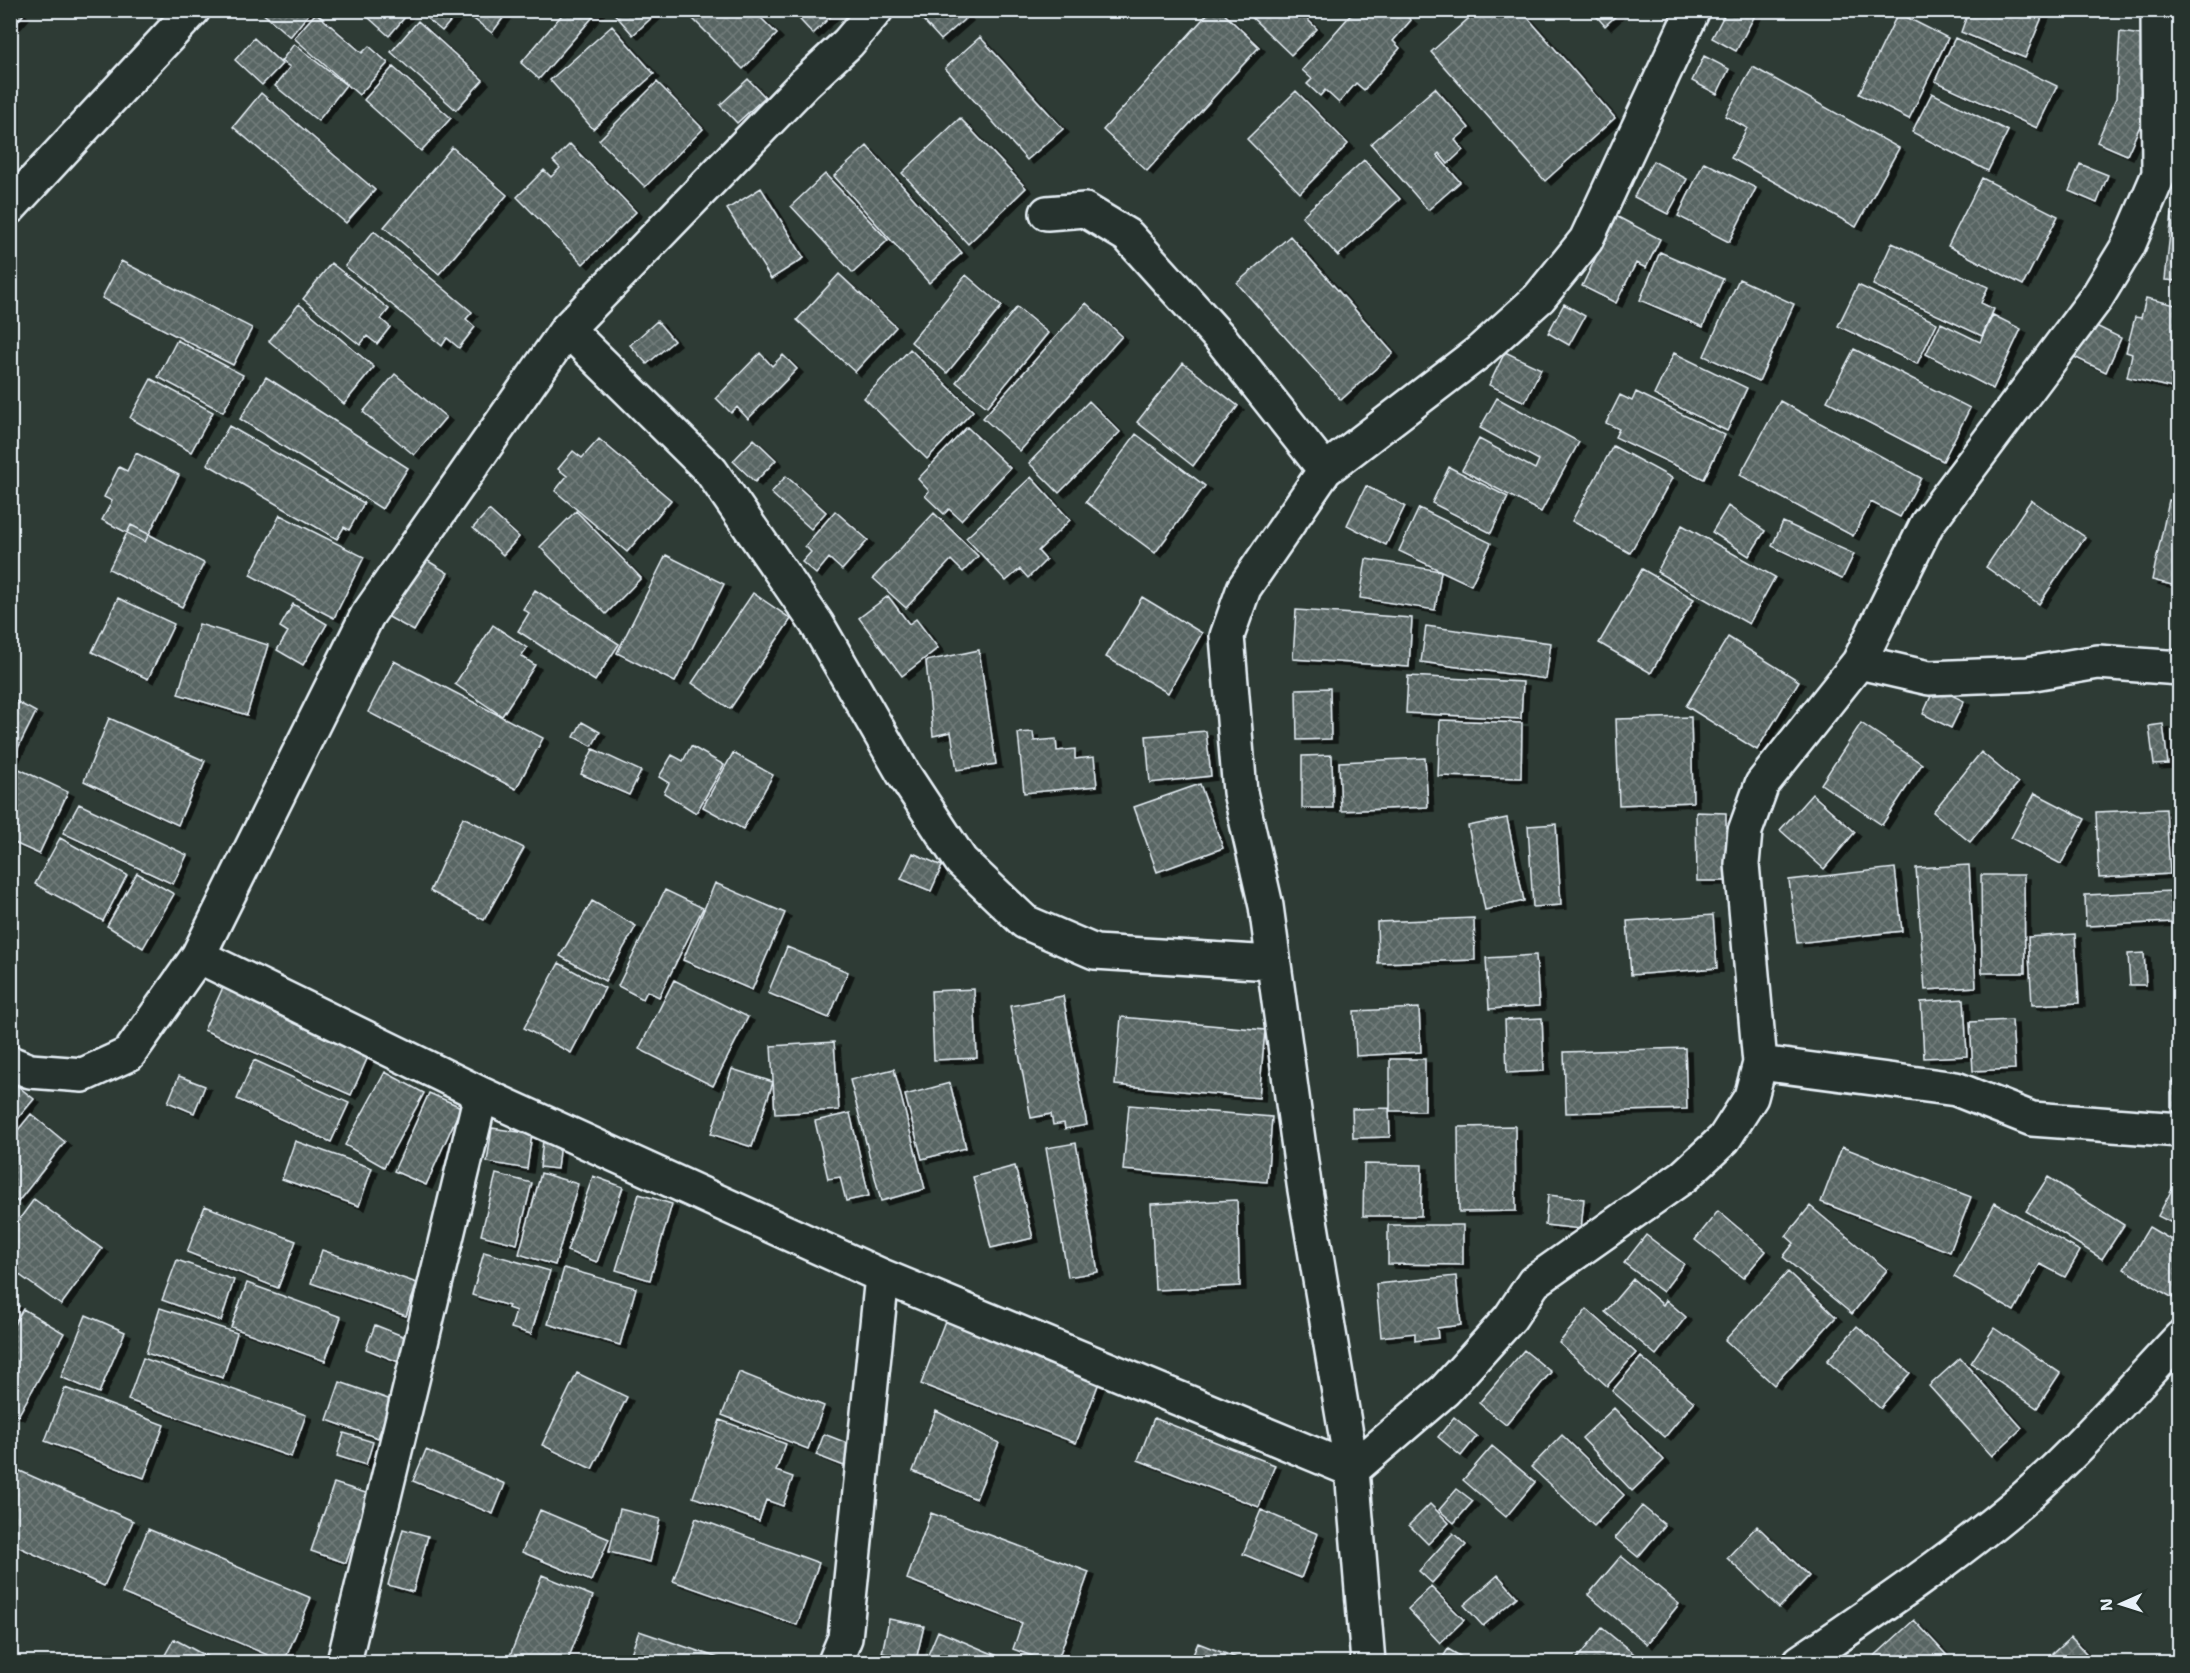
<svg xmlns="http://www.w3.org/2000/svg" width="2190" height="1673" font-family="'Shantell Sans',sans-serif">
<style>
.building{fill:url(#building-cross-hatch);stroke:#e8f1f8;stroke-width:1.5;filter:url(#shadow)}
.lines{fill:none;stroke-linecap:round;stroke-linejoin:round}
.minor-casing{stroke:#e8f1f8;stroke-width:38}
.minor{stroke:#26332d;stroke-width:33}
</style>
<defs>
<pattern id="building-cross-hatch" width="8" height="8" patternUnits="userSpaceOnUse" patternTransform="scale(1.5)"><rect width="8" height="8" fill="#596563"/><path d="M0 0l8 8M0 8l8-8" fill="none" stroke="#717c7a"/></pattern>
<filter id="shadow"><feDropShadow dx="6" dy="4" stdDeviation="0" flood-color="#0009"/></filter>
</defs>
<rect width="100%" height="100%" fill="#2e3b35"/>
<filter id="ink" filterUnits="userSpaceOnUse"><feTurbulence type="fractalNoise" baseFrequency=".0167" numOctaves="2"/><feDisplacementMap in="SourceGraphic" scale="12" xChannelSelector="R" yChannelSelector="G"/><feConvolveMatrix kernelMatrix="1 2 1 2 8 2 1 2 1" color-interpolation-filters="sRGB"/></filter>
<g filter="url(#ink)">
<!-- building -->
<path class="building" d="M10,10H18L23,15L10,30Z
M259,10H312L290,37Z
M360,10H411L389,36Z
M417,10H447L454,17L442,31Z
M462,10H509L492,33Z
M566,10H599L539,79L521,63Z
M611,10H660L633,35Z
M684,10H753L777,34L743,69Z
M791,10H837L813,34Z
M931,10H961L967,17L941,40L922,19Z
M1211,10H1220L1259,47L1147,171L1103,130Z
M1244,10H1298L1317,29L1291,55Z
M1355,10H1399L1411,20L1393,41L1400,48L1364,90L1356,83L1339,103L1325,90L1320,96L1307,84L1312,79L1302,70Z
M1478,10H1521L1615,118L1545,181L1431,52Z
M1591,10H1622L1605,26Z
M1727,10H1746L1755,15L1736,51L1712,38Z
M1969,10H2045L2025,58L1961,32Z
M316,13L362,53L369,46L388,63L359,95L294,38Z
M1898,13L1948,38L1909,119L1859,94Z
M418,21L483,80L456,110L391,52Z
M612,26L654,74L593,129L550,80Z
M2120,32L2149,36L2144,117L2127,155L2097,142L2116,98Z
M980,37L1063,129L1027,160L945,68Z
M254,38L282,64L262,85L235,60Z
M1955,38L2057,86L2037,128L1935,81Z
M294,44L346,85L318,121L275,86L290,67L281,61Z
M2180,46V104L2169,48Z
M1704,56L1729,69L1717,94L1692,81Z
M393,67L451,118L421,151L364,100Z
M1753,67L1899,148L1856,227L1731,158L1747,128L1725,116Z
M748,79L765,97L737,123L720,105Z
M657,82L703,129L645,187L599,140Z
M1435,88L1469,128L1455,140L1463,150L1448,164L1439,153L1437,155L1460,182L1428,210L1371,144Z
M1296,91L1348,144L1300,193L1247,139Z
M261,93L375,190L346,223L233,127Z
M1932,93L2008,131L1988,171L1912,132Z
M960,118L1026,188L968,244L902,173Z
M570,144L636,212L583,264L517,197L544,170L551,177L560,168L553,161Z
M867,146L962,253L929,283L834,176Z
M452,147L507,195L439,274L384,227Z
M1364,160L1400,199L1338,256L1302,216Z
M1653,161L1687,179L1668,214L1634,197Z
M1704,162L1756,188L1729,242L1678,216Z
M2080,164L2108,175L2097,203L2069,191Z
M825,174L888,240L853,273L791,206Z
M1982,178L2058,216L2023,285L1948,246Z
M761,188L804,258L771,279L727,209Z
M2172,214L2180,215V281L2165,280Z
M1616,216L1660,239L1646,268L1636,263L1616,303L1582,286Z
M374,231L472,312L466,319L475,327L459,348L447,338L442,346L345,266Z
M1290,236L1393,353L1341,400L1237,283Z
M1892,243L1988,287L1981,303L1994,309L1982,336L1873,285Z
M1660,252L1723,279L1703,327L1640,300Z
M121,261L252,328L233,365L102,298Z
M331,263L389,309L381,319L390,327L377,344L367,336L360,345L303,299Z
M839,274L896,327L855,372L797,320Z
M966,275L1002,306L947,373L911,342Z
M1739,279L1794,304L1759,381L1704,356Z
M1858,285L1937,323L1917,364L1838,326Z
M2146,298L2180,306V390L2127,377L2132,354L2126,352L2135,317L2141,318Z
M1086,303L1122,336L1020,451L983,418Z
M299,304L374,367L344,404L269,341Z
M1564,304L1585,316L1569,345L1548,333Z
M1017,307L1048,333L987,407L956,382Z
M1993,315L2021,329L1993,389L1926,354L1941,323L1980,342Z
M657,321L674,341L647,364L630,345Z
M2088,322L2121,338L2106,372L2072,356Z
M177,340L243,375L223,412L158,377Z
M910,349L973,411L927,459L864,398Z
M1854,349L1970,408L1943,461L1827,401Z
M1505,352L1541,369L1525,402L1489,385Z
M760,353L772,366L783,355L797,369L748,419L737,407L731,413L716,398Z
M1674,353L1747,388L1727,431L1654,395Z
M1183,363L1238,406L1193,466L1137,422Z
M395,374L446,417L414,455L363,412Z
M266,377L408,468L382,509L240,419Z
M151,379L213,412L191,452L130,418Z
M1636,392L1725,435L1704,479L1615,437L1619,429L1606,423L1620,395L1632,401Z
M1497,398L1579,442L1541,512L1462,470L1479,439L1535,469L1539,460L1480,428Z
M1089,401L1120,432L1059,493L1029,463Z
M1780,401L1921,478L1900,517L1871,502L1853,536L1740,475Z
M229,426L364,503L349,530L344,527L337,539L207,464Z
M967,427L1010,468L961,520L949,509L944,514L925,496L929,491L918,479Z
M1136,434L1205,486L1155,553L1086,502Z
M599,439L671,500L627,552L555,491L567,476L558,469L573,451L582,458Z
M754,439L776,460L755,482L733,461Z
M1613,446L1672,478L1630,553L1572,521Z
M136,453L179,475L145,542L102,520L112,501L104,497L119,467L127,471Z
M1449,467L1508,497L1491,533L1432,503Z
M786,476L826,512L811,529L771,493Z
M1031,477L1070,520L1038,551L1046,560L1028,578L1020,569L1006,581L966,538Z
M1366,486L1405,506L1386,545L1347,525Z
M2031,500L2085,537L2039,604L1986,567Z
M2169,500L2180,502V587L2152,580Z
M1728,506L1765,531L1749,556L1712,532Z
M1419,508L1491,543L1471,585L1399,551Z
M489,510L519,537L503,555L473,528Z
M576,511L641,578L606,614L540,547Z
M835,511L868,540L842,570L829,558L816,574L802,562L811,552L805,546Z
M934,513L978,556L963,572L951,560L906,608L873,578Z
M280,515L364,557L334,618L250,575Z
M1783,522L1854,554L1842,579L1772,546Z
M131,525L204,563L182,607L109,569Z
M1682,525L1775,577L1749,624L1657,572Z
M666,555L724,584L675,682L617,653Z
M420,556L448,573L414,631L385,615Z
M1366,559L1441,571L1435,610L1360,598Z
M1642,569L1694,599L1651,673L1599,643Z
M535,590L619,644L595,681L518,631L529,613L523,609Z
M753,593L791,619L730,709L692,683Z
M888,596L909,624L916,619L938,648L902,676L859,618Z
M1142,597L1202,633L1168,693L1106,657Z
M118,598L174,624L148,679L92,652Z
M293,604L327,624L303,665L277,650L288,632L280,627Z
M1296,610L1412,618L1409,667L1293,659Z
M199,624L268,645L247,715L178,694Z
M493,625L527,648L521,656L535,665L502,716L455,684Z
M1426,626L1551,643L1546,679L1421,662Z
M1728,637L1799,681L1757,750L1686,706Z
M979,650L996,764L957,770L951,732L933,736L926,661Z
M394,661L543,738L516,789L368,712Z
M1408,676L1523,682L1521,719L1406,713Z
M1935,687L1964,701L1951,728L1923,714Z
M1330,688L1331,739L1297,740L1296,689Z
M10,698L36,712L12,760L10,759Z
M1691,717L1693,802L1619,805L1616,719Z
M109,718L205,761L178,825L84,781Z
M1440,720L1522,723L1521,778L1438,776Z
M582,722L600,732L592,746L574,737Z
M1861,723L1922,764L1882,825L1821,784Z
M2163,724L2168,764L2154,765L2149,726Z
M1206,731L1211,776L1150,783L1146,736Z
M1033,732L1034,741L1056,739L1057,751L1075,749V759L1094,757L1097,786L1024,793L1018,733Z
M691,746L724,765L696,813L664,793L669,783L659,777L672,755L683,761Z
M593,749L641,771L629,795L581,774Z
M1981,752L2018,783L1970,842L1933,812Z
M733,753L773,775L743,829L703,807Z
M1332,755L1333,808H1302V756Z
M1425,758L1428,807L1341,811L1339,762Z
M15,767L68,792L39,854L10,841V775Z
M1200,784L1223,848L1157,872L1134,807Z
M2174,787H2180V874H2179Z
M2035,793L2085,819L2061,864L2011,838Z
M1812,794L1855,832L1824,869L1780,830Z
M79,804L187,855L173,884L63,833Z
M2166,809L2170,874L2099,878L2096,812Z
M1696,812L1726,813V881H1697Z
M463,817L524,848L484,920L430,891Z
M1507,818L1524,901L1485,910L1468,826Z
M1556,824L1561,905L1533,907L1528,826Z
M60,838L127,875L103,921L35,884Z
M913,853L942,866L931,891L901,879Z
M1969,865L1976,987L1925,990L1916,868Z
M1895,868L1902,931L1797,943L1789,880Z
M137,873L174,894L143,948L107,926Z
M1981,875H2024L2025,973H1982Z
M715,883L785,913L752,990L683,960Z
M665,890L703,908L659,997L647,991L643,999L618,986Z
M2171,891L2172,922L2086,926L2085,895Z
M592,901L636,926L605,981L560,956Z
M1713,915L1717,968L1631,975L1627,921Z
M1474,918L1475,960L1378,963L1377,922Z
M2075,934L2079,1003L2032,1005L2028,937Z
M787,947L848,972L829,1018L768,993Z
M2144,953L2146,985H2130L2128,954Z
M1536,955L1539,1006L1489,1009L1486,958Z
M559,963L605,988L571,1053L524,1028Z
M674,980L748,1017L713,1086L639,1049Z
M224,985L371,1050L351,1095L204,1030Z
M974,989L977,1058L934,1060L931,991Z
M1063,996L1087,1125L1065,1129L1064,1123L1053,1125L1051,1114L1031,1118L1010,1006Z
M1964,999L1967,1056L1924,1058L1921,1002Z
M1419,1008L1421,1052L1356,1056L1354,1011Z
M1121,1017L1265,1030L1259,1098L1115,1085Z
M1542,1018L1544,1071L1507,1073L1505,1020Z
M2012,1020L2015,1069L1973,1071L1970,1022Z
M834,1042L839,1110L775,1114L771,1046Z
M1685,1048L1687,1109L1566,1113L1564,1052Z
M1390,1059H1425V1111H1390Z
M254,1060L349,1103L331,1142L237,1099Z
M732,1069L773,1082L752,1147L711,1134Z
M894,1069L925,1189L881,1201L850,1080Z
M385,1072L424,1093L384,1167L345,1145Z
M179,1076L205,1086L194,1113L168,1102Z
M10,1080L34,1099L10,1128Z
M2171,1082H2180V1111H2171Z
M950,1083L966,1148L922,1159L905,1095Z
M429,1093L461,1107L426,1185L394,1171Z
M1129,1105L1272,1117L1267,1182L1123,1170Z
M1389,1108L1390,1137L1353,1138L1352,1109Z
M850,1113L869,1196L846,1201L840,1177L828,1179L815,1121Z
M31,1114L65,1142L18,1202L10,1196V1140Z
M1515,1126L1516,1211L1459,1212L1458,1127Z
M492,1128L532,1134L527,1169L487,1162Z
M543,1140L560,1142L557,1169L540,1167Z
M295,1141L372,1168L359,1206L282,1179Z
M1076,1143L1098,1272L1068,1277L1046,1148Z
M1842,1147L1971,1197L1950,1252L1821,1202Z
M1364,1164L1422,1165L1421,1216H1363Z
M1015,1166L1033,1238L991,1248L973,1177Z
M541,1173L578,1184L555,1265L519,1254Z
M496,1174L532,1183L517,1244L481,1235Z
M2180,1174V1227L2158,1216Z
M593,1176L623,1187L597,1262L567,1251Z
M2048,1177L2124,1225L2102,1259L2026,1211Z
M639,1194L672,1204L650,1280L616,1270Z
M1548,1195L1584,1199L1581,1229L1545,1225Z
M34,1199L102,1249L61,1305L10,1268V1232Z
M1237,1200L1240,1286L1155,1290L1151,1204Z
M1995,1203L2080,1251L2065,1277L2040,1264L2014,1311L1954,1277Z
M205,1206L296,1241L278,1288L187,1252Z
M1810,1206L1887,1270L1852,1314L1783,1257L1794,1243L1786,1236Z
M1718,1211L1766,1251L1743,1278L1695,1240Z
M1388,1225H1463V1265L1388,1264Z
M2149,1227L2180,1245V1288L2173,1298L2124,1269Z
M1646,1235L1684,1264L1663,1292L1624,1263Z
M322,1250L417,1283L406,1316L311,1283Z
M484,1252L550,1271L531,1334L511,1328L516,1311L508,1308L509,1306L472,1295Z
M177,1260L234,1280L221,1321L162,1300Z
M564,1268L636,1288L620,1345L548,1324Z
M1788,1272L1836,1317L1774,1385L1725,1340Z
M1456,1276L1461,1325L1437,1328L1438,1338L1415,1341V1333L1381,1337L1376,1284Z
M1633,1279L1663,1305L1666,1300L1686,1317L1656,1355L1605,1312Z
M247,1283L341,1317L325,1361L231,1327Z
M10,1301L19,1306L10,1320Z
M160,1308L237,1333L223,1378L146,1353Z
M23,1309L64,1333L18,1416L10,1412V1331Z
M1587,1309L1636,1353L1607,1386L1559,1343Z
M948,1313L1103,1372L1076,1443L921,1384Z
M86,1315L125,1332L99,1393L61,1377Z
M375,1325L410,1339L401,1363L366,1349Z
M1857,1326L1910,1373L1880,1408L1827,1361Z
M1994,1328L2060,1373L2037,1408L1971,1363Z
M1524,1350L1551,1372L1506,1425L1479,1403Z
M1641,1357L1694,1402L1665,1437L1612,1391Z
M143,1358L306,1415L291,1457L128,1400Z
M1960,1358L2022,1428L1992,1456L1929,1386Z
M739,1372L824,1406L808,1449L722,1415Z
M577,1373L627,1397L592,1469L542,1445Z
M340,1382L391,1400L378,1438L327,1420Z
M65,1388L164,1425L144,1478L45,1441Z
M1614,1408L1664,1460L1632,1491L1582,1438Z
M936,1411L999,1443L976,1499L913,1471Z
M1454,1417L1477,1436L1461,1456L1438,1437Z
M1154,1418L1275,1465L1259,1507L1138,1460Z
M720,1420L786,1444L776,1471L793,1477L783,1506L766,1500L759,1521L693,1497Z
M344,1433L373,1442L366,1465L337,1456Z
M824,1434L852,1445L844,1466L816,1455Z
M1562,1435L1624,1495L1594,1526L1531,1467Z
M1492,1446L1535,1482L1506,1517L1463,1480Z
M426,1450L505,1484L493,1514L413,1481Z
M11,1467L133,1521L104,1586L10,1543Z
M334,1483L369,1494L346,1563L311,1551Z
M1457,1489L1473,1501L1454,1523L1439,1510Z
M1430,1504L1449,1523L1428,1544L1409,1525Z
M1642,1506L1665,1525L1638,1557L1615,1538Z
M620,1509L660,1519L650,1562L609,1552Z
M540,1510L609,1539L591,1581L522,1552Z
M1261,1510L1318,1534L1301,1578L1243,1554Z
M931,1513L1089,1572L1057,1662H1048L1013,1649L1022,1623L907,1579Z
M696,1518L819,1563L797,1625L673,1581Z
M1757,1526L1809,1576L1779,1608L1727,1558Z
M148,1529L311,1598L284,1662L122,1593Z
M403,1529L428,1536L413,1592L388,1585Z
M1453,1533L1466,1545L1432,1583L1419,1571Z
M1621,1556L1679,1604L1647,1644L1588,1595Z
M542,1575L593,1596L567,1662H521L509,1658Z
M1498,1575L1517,1597L1483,1626L1464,1605Z
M1431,1587L1464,1620L1440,1643L1408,1609Z
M889,1619L924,1626L916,1660L882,1653Z
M1914,1620L1953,1662H1868Z
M1602,1628L1644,1662H1574Z
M639,1631L730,1662H628Z
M938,1631L1012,1662H925Z
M2071,1637L2094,1662H2043Z
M174,1639L217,1662H161Z
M1198,1643L1247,1662H1190Z
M1448,1649L1470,1662H1440Z"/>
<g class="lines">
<!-- minor casing -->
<g class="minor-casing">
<path id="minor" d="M10,207L193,10
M1047,213L1085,210L1128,236L1221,339L1325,470
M567,329L711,471L817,624L903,773L961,861L1025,922L1095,952L1272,963
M1859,662L1929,678L2028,674L2098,662L2180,668
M198,956L481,1094L882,1276L1352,1470
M10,1063L30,1071L83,1075L129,1054L198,956L367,616L567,329L805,83L848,43L876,10
M1760,1063L1956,1089L2032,1119L2180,1130
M1352,1470L1445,1390L1510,1318L1534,1282L1684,1176L1724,1139L1751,1097L1760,1063L1742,864L1745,831L1762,784L1859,662L1927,524L2097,297L2128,246L2159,174L2158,10
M344,1662L481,1094
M835,1662L845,1638L882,1276
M1368,1662L1352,1470L1304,1184L1266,906L1240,792L1227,636L1244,588L1325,470L1479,352L1539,298L1586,240L1693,10
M1800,1662C1875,1611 1955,1557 2024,1498C2080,1449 2129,1392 2180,1338"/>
</g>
<!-- minor -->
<use href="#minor" class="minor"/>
</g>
</g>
<!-- margin -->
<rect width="2190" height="1673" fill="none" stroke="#26332d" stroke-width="36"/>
<rect x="18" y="18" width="2154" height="1637" fill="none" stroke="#e8f1f8" stroke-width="2" filter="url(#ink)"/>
<!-- north arrow -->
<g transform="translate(2121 1604) rotate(267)" stroke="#26332d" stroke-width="4.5" paint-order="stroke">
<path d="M0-4.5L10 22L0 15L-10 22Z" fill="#e8f1f8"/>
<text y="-9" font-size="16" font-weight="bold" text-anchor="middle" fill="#e8f1f8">N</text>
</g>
</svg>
